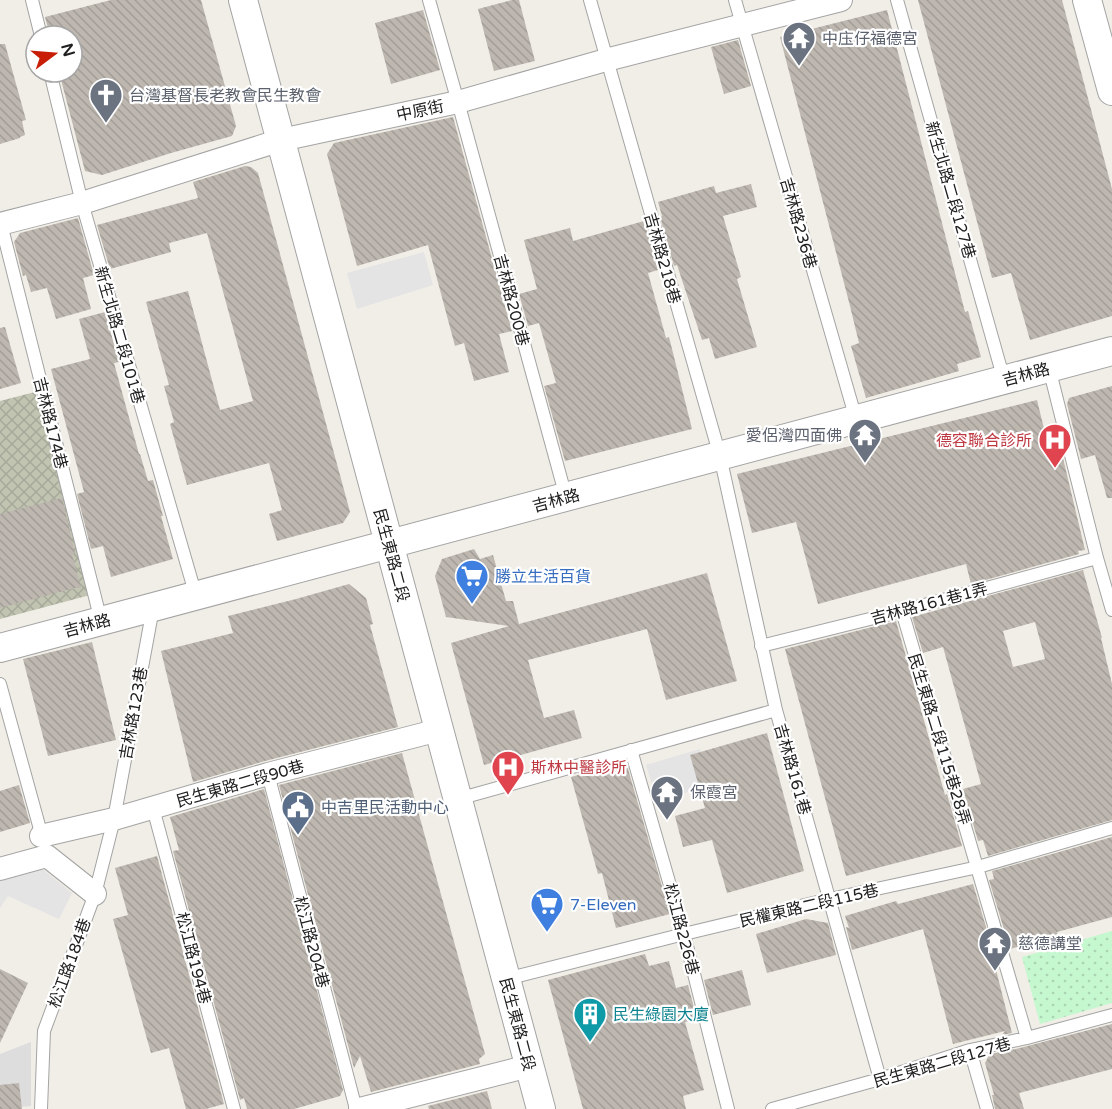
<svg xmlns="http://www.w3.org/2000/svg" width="1112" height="1109" font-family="'Varela Round','Noto Sans TC',sans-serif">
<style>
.residential{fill:#dedddd}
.construction{fill:url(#construction-cross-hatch)}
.park{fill:url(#park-dots)}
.parking{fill:#e4e4e4}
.building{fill:url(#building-back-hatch);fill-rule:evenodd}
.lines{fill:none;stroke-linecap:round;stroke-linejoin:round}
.service-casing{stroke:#a4a4a4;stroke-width:14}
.minor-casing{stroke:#a4a4a4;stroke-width:24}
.tertiary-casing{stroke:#a4a4a4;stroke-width:30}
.service{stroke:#fff;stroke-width:12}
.minor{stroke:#fff;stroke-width:22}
.tertiary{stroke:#fff;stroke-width:28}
.labels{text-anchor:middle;stroke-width:4.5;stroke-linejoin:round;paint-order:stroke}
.worship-label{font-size:16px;fill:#5b616d;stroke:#fff;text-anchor:start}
.street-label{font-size:16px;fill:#202020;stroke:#fff}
.health-label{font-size:16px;fill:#be3a42;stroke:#fff;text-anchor:end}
.shop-label{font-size:16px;fill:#366cbe;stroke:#fff;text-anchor:start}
.service-label{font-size:16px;fill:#4e5e75;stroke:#fff;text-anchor:start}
.culture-label{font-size:16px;fill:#0d838f;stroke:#fff;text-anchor:start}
</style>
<defs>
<pattern id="construction-cross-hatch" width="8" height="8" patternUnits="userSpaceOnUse" patternTransform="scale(1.5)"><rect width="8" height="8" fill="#c2c4b2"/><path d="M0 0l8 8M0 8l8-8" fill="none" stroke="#a6a899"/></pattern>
<pattern id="park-dots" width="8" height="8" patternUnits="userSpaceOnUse" patternTransform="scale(1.5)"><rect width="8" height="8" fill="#c6f8d0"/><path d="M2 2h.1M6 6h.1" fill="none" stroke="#aad4b2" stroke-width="1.8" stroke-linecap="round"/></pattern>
<pattern id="building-back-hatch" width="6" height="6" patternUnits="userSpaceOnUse" patternTransform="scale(1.5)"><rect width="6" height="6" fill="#bdb7b0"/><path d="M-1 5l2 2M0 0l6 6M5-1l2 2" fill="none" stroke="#a29d97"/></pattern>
</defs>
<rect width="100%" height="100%" fill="#f0eee6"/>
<!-- residential -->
<path class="residential" d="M31,1042V1106L0,1109V1054Z"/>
<!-- construction -->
<path class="construction" d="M35,392L94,594L0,619V401Z"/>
<!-- park -->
<path class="park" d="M1112,931V1003L1040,1024L1022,957Z"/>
<!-- parking -->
<path class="parking" d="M424,252L433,285L357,309L347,273Z
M700,749L712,785L657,801L646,765Z
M41,868L72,893L59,919L8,896L0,908V879Z"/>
<!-- building -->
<path class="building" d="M111,0H201L236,126L232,136L171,153L102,175L85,171L59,72H72V36H50L45,17Z
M512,0H519L535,61L494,71L478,9Z
M918,0H1062L1112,189V316L1030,340L1011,273L992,278Z
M423,10L440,70L391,84L375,23Z
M887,10L965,312L968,311L981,357L957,364L959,371L866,398L851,346L859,343L850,306L780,37Z
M738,40L751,86L724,94L711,47Z
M0,44H5L26,120L22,121L25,135L20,137V138L0,144Z
M453,117L512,331L499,334L509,372L474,381L464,343L455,346L428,245L357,266L327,154L334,143Z
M245,166L251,167L258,173L350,512L343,523L277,541L269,514L282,510L269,463L187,485L170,424L174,422L164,386L169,385L146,302L188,291L220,410L253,401L207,233L169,243L171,252L110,269L97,225L198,198L193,182Z
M751,184L757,207L723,216L741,277L737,279L757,347L715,359L709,338L702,340L677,265L674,266L660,217L662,216L658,202L714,186L716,193Z
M78,218L94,275L83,278L91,309L56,319L47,288L31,292L26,275L23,276L14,242L20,233Z
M644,221L658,270L648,273L666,338L669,337L692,429L565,461L544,386L556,383L539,323L528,326L519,294L537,289L524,240L570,228L573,241Z
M105,312L119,362L114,363L139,454H140L148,481L153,480L163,516H161L173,559L111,577L103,546L91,549L77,494L84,492L51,369L90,359L79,319Z
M5,327L21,383L0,389V328Z
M1112,386V498H1107L1095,455L1081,459L1067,404L1069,398Z
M1037,400L1048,445L1056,429L1085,550L1078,551L1079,554L971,584L966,564L818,604L796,522L752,533L737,474Z
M62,498L75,553L72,554L81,588H75L0,608V514Z
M474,549L480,559L493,555L506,601H513L519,624L707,573L737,681L666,700L647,629L528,660L544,718L574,710L582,738L484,765L451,643L509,626L446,617L435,576L442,559Z
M1083,570L1102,638H1101L1112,684V820L988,856L983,840L978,841L963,789L981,784L943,647L923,653L912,617ZM1035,622L1045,659L1013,667L1003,631Z
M349,584L366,598L373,624L370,625L398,727L265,761L193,782L161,651L233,633L228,616L296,599Z
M896,621L945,795L947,794L962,846L846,876L785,649Z
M92,642L116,740L48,756L23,659Z
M767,733L804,871L727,893L712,840L683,847L675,816L705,808L690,755Z
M402,753L485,1054L479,1059L480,1064L371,1092L360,1056L354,1068L279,785Z
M626,762L670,914L616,928L602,873L598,874L571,777Z
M19,785L30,823L0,832V791Z
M264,789L343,1090L340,1096L294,1109H247L244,1098L240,1100L173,851L179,850L170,817Z
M1112,837V917L1057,932L1058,936L1010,949L989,880L994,879L992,871Z
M157,856L224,1104L206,1109H186L169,1048L151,1053L113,919L128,915L115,868Z
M973,884L994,953L992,954L1012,1033L1002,1035L1005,1031L953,1044L923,929L852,950L846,927L849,928L845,916L896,901L898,904Z
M806,919L828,923L836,955L767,973L756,934Z
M645,954L649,966L669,961L676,988L688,985L697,1019L685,1022L704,1090L683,1096L686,1109H583L548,980Z
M0,969L28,983L0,1043Z
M742,970L751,1005L713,1015L704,980Z
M1112,1024V1069L1019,1093L1024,1109H995L992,1095H994L985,1063L990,1054L1016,1049Z
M19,1083L22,1109H0V1085Z
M487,1091L492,1109H429L428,1106Z"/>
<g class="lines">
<!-- service casing -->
<g class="service-casing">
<path id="service" d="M32,0L41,36
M429,0L458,102L566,497
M590,0L720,456L776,710L880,1079
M735,0L856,419
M897,0L1004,380
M50,72L82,203L196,596
M1,224L101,621
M1049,368L1097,558L1112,610
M902,611L1027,1038
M761,646L902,611L1097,558
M0,684L43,840
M631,750L684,934L728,1109
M268,774L356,1109
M458,799L776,710
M153,808L234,1109
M506,979L684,934L830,899L978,867L1112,828
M970,1050L987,1109
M41,1109L44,1031L95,894L114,819L153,608
M772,1109L880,1079L970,1050L1027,1038L1112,1015"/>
</g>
<!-- minor casing -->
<g class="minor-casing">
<path id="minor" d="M0,224L82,203L281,140L458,102L606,60L841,0
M41,836L114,819L268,774L439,730
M0,869L47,856L95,894
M360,1109L529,1066"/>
</g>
<!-- tertiary casing -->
<g class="tertiary-casing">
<path id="tertiary" d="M243,0L541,1109
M1087,0L1112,91
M0,648L1112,351"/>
</g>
<!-- service -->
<use href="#service" class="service"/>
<!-- minor -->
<use href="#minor" class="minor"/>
<!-- tertiary -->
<use href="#tertiary" class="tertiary"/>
</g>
<!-- icons -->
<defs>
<g id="temple-pin" transform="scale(1.725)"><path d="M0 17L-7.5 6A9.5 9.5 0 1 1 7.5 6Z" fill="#6b7280" stroke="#fff"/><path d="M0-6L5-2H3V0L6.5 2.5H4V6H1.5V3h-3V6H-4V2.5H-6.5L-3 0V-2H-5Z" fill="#fff"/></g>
<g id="church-pin" transform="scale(1.725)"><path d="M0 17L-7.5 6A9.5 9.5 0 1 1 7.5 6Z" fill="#6b7280" stroke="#fff"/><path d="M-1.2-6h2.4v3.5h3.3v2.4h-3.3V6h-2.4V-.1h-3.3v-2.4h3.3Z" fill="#fff"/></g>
<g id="hospital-pin" transform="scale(1.725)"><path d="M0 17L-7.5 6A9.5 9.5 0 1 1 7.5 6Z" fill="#e0444e" stroke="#fff"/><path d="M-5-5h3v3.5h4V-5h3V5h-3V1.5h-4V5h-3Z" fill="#fff"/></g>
<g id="supermarket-pin" transform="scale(1.725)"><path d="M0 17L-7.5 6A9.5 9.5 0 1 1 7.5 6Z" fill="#3f7fe0" stroke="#fff"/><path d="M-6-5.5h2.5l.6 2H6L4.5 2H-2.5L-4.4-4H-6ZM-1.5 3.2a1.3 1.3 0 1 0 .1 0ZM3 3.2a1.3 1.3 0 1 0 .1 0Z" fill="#fff"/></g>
<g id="civic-pin" transform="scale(1.725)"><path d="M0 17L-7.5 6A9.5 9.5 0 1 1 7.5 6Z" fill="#5c6f8a" stroke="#fff"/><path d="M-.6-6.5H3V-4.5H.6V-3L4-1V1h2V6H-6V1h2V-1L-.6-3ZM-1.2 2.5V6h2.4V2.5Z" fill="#fff"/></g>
<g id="building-pin" transform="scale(1.725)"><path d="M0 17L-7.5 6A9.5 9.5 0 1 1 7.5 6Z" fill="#0f9aa8" stroke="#fff"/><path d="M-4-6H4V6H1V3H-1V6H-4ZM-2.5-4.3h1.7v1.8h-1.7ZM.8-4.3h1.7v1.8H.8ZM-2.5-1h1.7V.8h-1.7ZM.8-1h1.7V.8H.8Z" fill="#fff"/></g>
</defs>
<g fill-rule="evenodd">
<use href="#temple-pin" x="799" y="38"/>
<use href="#church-pin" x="106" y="95"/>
<use href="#temple-pin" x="865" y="435"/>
<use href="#hospital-pin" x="1055" y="440"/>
<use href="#supermarket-pin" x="472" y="576"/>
<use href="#hospital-pin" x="508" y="767"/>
<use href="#temple-pin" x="667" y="792"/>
<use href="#civic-pin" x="298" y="807"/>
<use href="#supermarket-pin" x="547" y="904"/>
<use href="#temple-pin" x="995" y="943"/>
<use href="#building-pin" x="590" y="1014"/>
</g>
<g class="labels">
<!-- worship labels -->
<g class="worship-label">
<text x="822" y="44">中庒仔福德宮</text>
<text x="129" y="101">台灣基督長老教會民生教會</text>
<text x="842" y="441" text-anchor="end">愛侶灣四面佛</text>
<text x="690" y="798">保霞宮</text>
<text x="1018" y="949">慈德講堂</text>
</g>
<!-- street labels -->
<g class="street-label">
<text transform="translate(420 110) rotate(-12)" y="6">中原街</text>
<text transform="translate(951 190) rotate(74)" y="6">新生北路二段127巷</text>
<text transform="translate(799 223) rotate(74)" y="6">吉林路236巷</text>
<text transform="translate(663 258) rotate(74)" y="6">吉林路218巷</text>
<text transform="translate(512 300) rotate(75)" y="6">吉林路200巷</text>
<text transform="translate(120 335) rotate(74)" y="6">新生北路二段101巷</text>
<text transform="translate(1026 374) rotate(-15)" y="6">吉林路</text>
<text transform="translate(51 423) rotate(76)" y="6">吉林路174巷</text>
<text transform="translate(556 500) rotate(-15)" y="6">吉林路</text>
<text transform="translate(392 555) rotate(75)" y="6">民生東路二段</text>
<text transform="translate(929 603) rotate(-15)" y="6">吉林路161巷1弄</text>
<text transform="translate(87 625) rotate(-15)" y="6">吉林路</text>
<text transform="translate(133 713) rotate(-80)" y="6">吉林路123巷</text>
<text transform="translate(940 739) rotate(73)" y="6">民生東路二段115巷28弄</text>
<text transform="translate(793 769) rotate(74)" y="6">吉林路161巷</text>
<text transform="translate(240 783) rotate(-16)" y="6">民生東路二段90巷</text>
<text transform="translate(809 905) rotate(-13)" y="6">民權東路二段115巷</text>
<text transform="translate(682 929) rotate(75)" y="6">松江路226巷</text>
<text transform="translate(312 942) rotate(75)" y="6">松江路204巷</text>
<text transform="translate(194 958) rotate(75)" y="6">松江路194巷</text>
<text transform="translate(69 963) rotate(-70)" y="6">松江路184巷</text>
<text transform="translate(518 1024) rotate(75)" y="6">民生東路二段</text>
<text transform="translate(942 1062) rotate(-16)" y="6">民生東路二段127巷</text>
</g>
<!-- health labels -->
<g class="health-label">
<text x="1032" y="446">德容聯合診所</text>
<text x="531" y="773" text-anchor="start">斯林中醫診所</text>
</g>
<!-- shop labels -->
<g class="shop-label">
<text x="495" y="582">勝立生活百貨</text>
<text x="570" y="910">7-Eleven</text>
</g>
<!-- service labels -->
<g class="service-label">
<text x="321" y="813">中吉里民活動中心</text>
</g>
<!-- culture labels -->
<g class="culture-label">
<text x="613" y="1020">民生綠園大廈</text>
</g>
</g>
<!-- north arrow -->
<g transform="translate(54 54) rotate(74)"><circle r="28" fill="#ffffff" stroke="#a6a6a6" stroke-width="1.5"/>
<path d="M0-4.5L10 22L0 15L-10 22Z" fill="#c81e07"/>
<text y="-9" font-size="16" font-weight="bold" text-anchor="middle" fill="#202020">N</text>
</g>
</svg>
